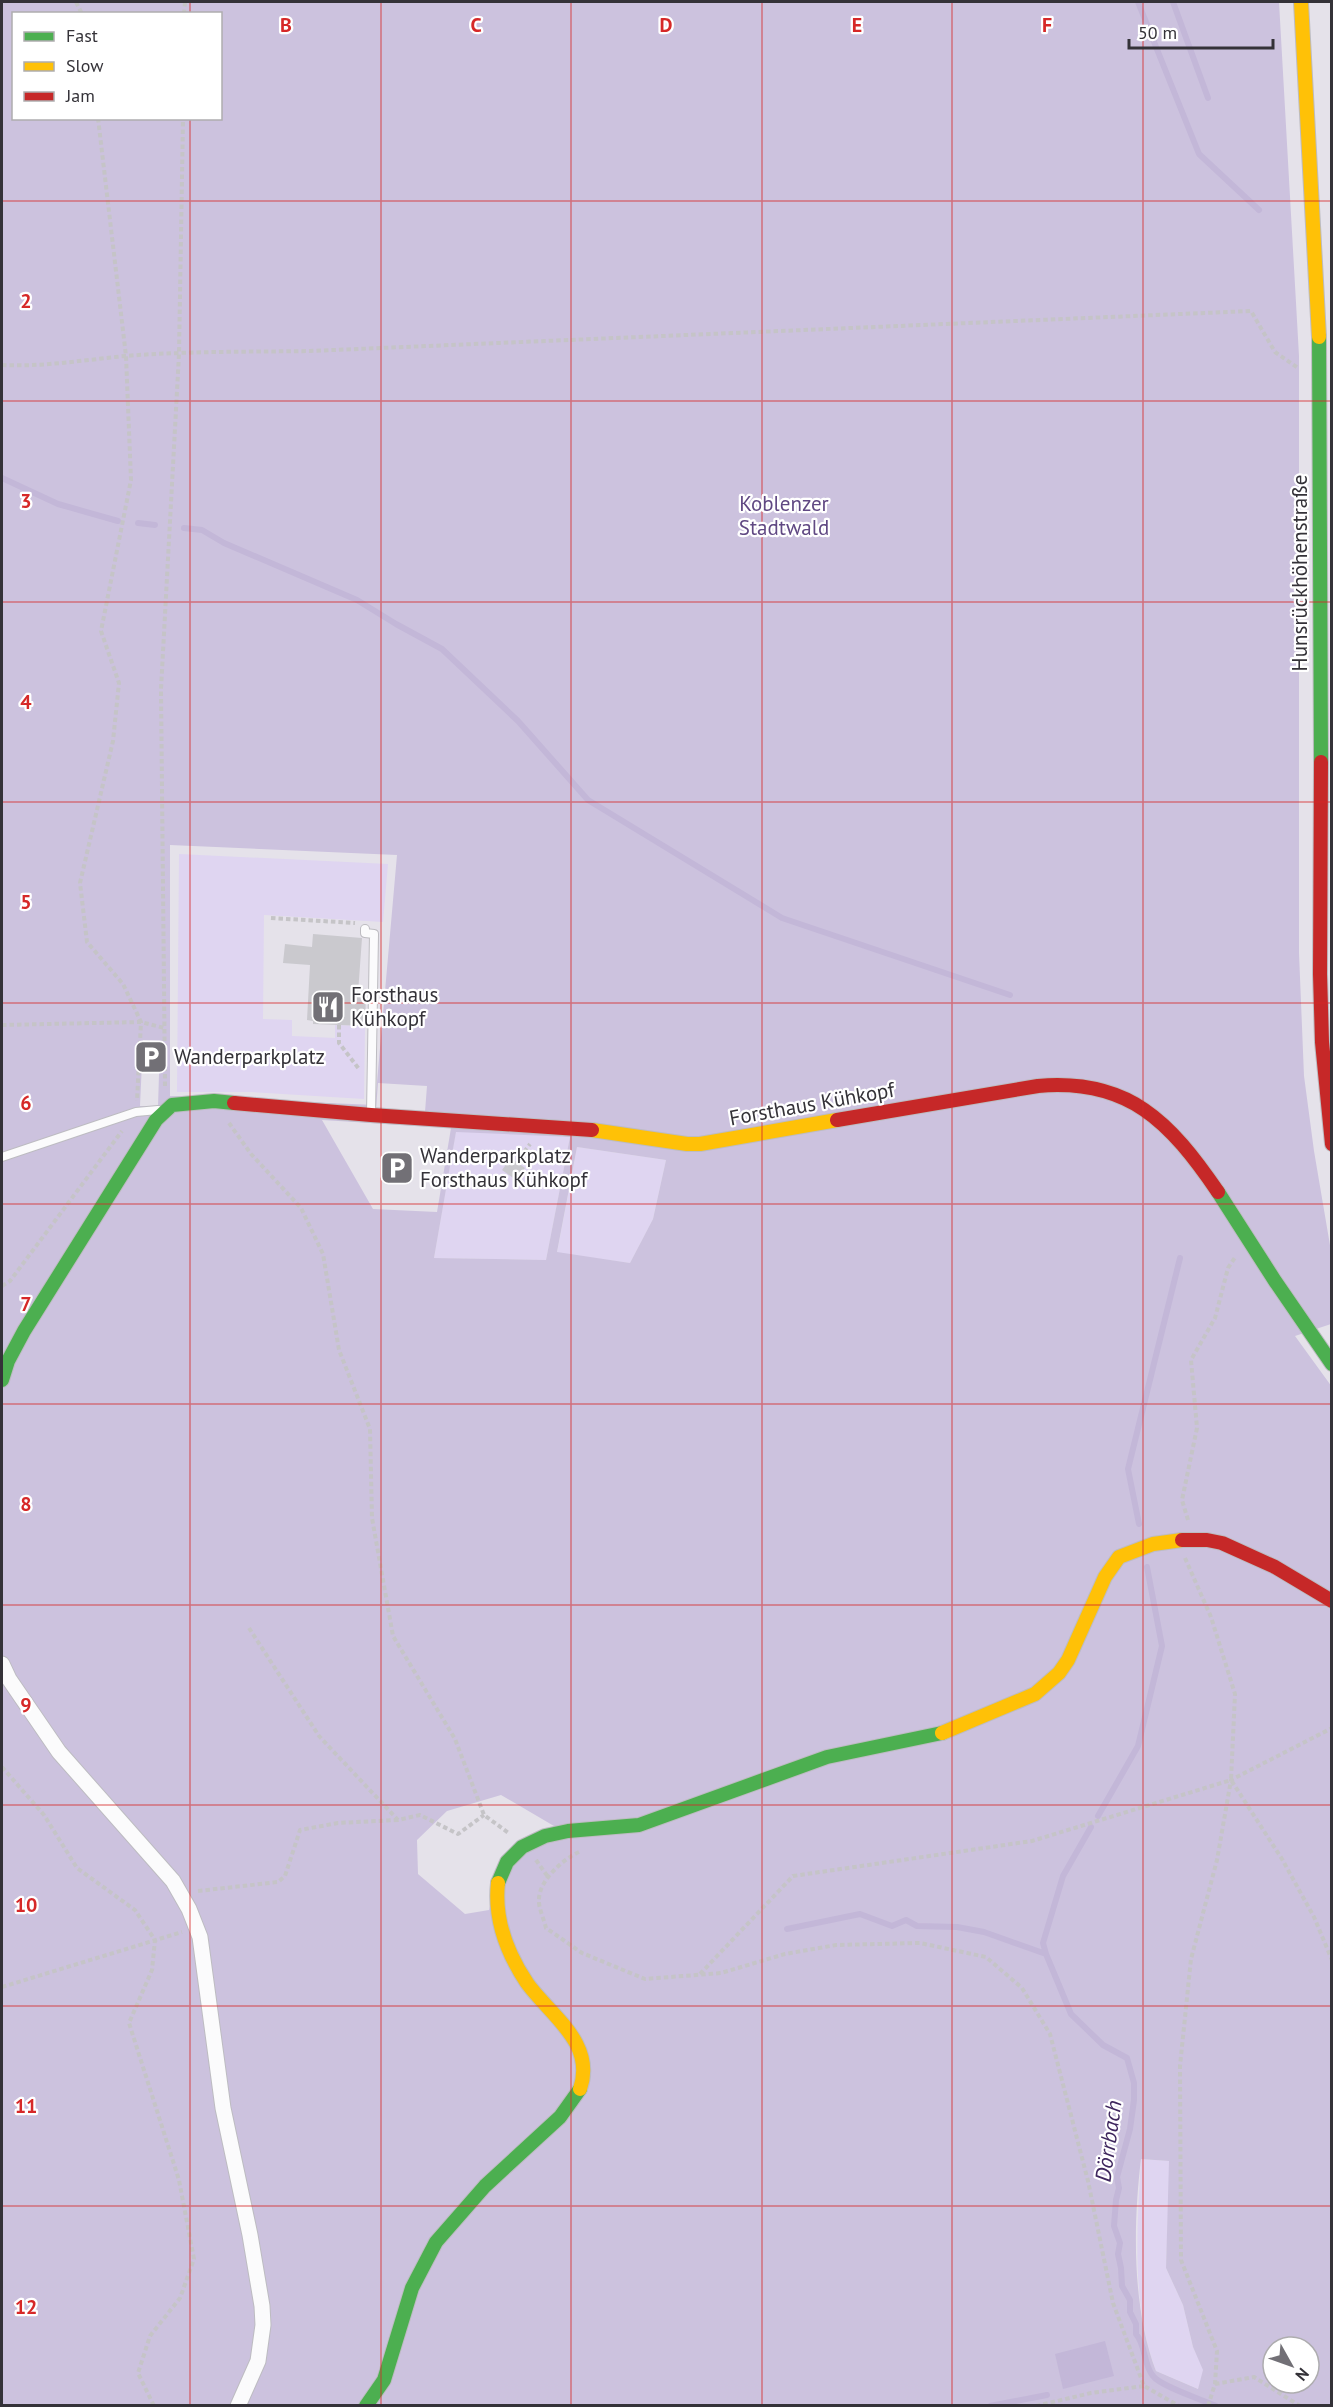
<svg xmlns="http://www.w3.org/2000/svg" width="1333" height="2407" font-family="'PT Sans',sans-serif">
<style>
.green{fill:#dfd5f1}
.forest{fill:#ccc2de;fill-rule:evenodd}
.water{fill:#c3b7d8}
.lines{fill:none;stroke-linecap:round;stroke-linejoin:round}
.stream{stroke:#c3b7d8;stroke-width:6}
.building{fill:#cac9ce}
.lane-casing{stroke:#bdbcc1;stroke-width:10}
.street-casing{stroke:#bdbcc1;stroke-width:17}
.fast-casing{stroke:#bdbcc1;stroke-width:16}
.slow-casing{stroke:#bdbcc1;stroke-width:16}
.jam-casing{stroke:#bdbcc1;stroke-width:16}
.path{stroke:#c5c4c7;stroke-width:4;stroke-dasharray:4.5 3;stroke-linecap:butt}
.lane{stroke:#fbfbfc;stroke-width:8}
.street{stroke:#fbfbfc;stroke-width:15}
.fast{stroke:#4caf50;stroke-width:14}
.slow{stroke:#ffc107;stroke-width:14}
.jam{stroke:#c62828;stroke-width:14}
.grid{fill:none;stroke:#d62828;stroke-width:1.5;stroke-opacity:0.55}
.labels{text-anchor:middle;stroke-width:4.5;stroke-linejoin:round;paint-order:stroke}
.park-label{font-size:21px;fill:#604883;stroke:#fff}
.street-label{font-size:21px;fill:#343238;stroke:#fff}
.poi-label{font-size:21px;fill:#343238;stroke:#fff;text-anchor:start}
.water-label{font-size:22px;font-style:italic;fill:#3f275e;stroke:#fff}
.grid-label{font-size:20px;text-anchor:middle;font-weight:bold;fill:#d62828;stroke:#fff;stroke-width:4.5;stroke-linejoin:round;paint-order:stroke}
</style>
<rect width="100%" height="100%" fill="#e5e2ea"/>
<!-- green -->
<path class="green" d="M179,854L388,864L383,922L264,915L263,1019L292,1020V1036L335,1038V1025L365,1026L364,1099L251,1092H177Z
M456,1131L570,1137L546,1260L434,1258Z
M577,1147L666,1160L653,1219L630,1263L557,1253Z
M1141,2159L1170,2161L1166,2268L1183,2305L1193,2347L1204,2370L1198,2389L1156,2371C1131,2303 1137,2229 1141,2159Z"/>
<!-- forest -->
<path class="forest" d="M2,2H1279L1299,356V953L1304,1076L1314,1151L1332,1257L1331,1324L1295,1336L1332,1387L1331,2405L2,2406ZM14,14H220V118H14ZM170,845L397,855L375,1105L170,1096ZM143,1040L160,1041L158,1107L140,1106ZM378,1083L427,1086L425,1112L376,1109ZM322,1120L451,1128L437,1212L373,1209ZM456,1132L570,1137L546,1260L434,1258ZM577,1147L666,1160L653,1219L630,1263L557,1252ZM501,1795L554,1826L502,1856L489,1910L465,1914L418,1874L417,1840L447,1811ZM1141,2159L1169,2161L1166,2268L1183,2305L1193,2347L1203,2370L1198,2389L1156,2371C1132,2308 1133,2225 1141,2159ZM1273,2347H1309V2383H1273Z"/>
<!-- water -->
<path class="water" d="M1105,2341L1114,2376L1063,2389L1055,2354Z"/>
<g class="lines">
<!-- stream -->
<path class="stream" d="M1138,2L1199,154L1259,210
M1173,2L1208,98
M2,478L58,504L118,521
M138,523L155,525
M184,528L202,530L224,543L357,600L396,624L442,649L518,721L588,800L782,918L1010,995
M1139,1524L1128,1469L1180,1258
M1098,1816L1138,1746L1162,1646L1147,1567
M787,1929L860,1914L892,1926L906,1920L917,1926L957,1927L984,1932L1046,1954L1071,2014L1103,2045L1127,2058L1134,2083V2100L1130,2129L1117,2177L1119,2188L1116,2200L1114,2226L1120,2243L1118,2254L1121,2268L1122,2286L1130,2300V2312L1136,2324V2334C1146,2345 1143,2364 1153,2376C1160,2386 1203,2400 1216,2406
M1046,1954L1043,1943L1063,1876L1091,1827
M990,2406L1047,2395"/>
</g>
<!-- building -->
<path class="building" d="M313,934L362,938L358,993L366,994L365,1026L313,1024V1021L307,1020L310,965L283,963L285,944L312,947Z
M511,1158L525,1168L516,1180L502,1170Z"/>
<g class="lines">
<!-- lane casing -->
<g class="lane-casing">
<path id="lane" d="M365,929V933L374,934L371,1113
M2,1157L136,1112L158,1110"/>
</g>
<!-- street casing -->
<g class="street-casing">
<path id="street" d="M2,1664L9,1679L59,1752L173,1881L189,1909L200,1937L223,2108L250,2235L262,2306L263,2325L258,2361L238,2406"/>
</g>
<!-- fast casing -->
<g class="fast-casing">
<path id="fast" d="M1319,337L1321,762
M1218,1192L1275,1281L1332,1364
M2,1380L8,1361L24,1331L156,1120L172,1105L214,1101L234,1103
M498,1883L507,1862L522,1847L545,1836L568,1831L639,1825L827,1757L942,1733
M366,2406L384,2380L412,2288L436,2242L485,2186L560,2117L580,2089"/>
</g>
<!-- slow casing -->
<g class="slow-casing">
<path id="slow" d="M1301,2L1319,337
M592,1130L687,1144H700L837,1120
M942,1733L1035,1694L1059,1673L1068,1660L1105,1577L1119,1557L1153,1544L1182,1540
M498,1883C494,1919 507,1953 527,1983C550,2015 596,2043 580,2089"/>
</g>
<!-- jam casing -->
<g class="jam-casing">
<path id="jam" d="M1321,762L1320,974L1322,1042L1332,1144
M234,1103L371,1115L592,1130
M837,1120L1038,1086C1129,1078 1170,1122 1218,1192
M1182,1540H1207L1222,1543L1275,1567L1332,1601"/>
</g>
<!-- path -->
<path class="path" d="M76,2L82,14
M184,14L185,2
M98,118L126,356L131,480L101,631L119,683L113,741L80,883L87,942L123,984L141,1022L137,1101
M2,365C43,367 84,360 125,356C187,351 248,352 310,351L1251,311L1275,352L1298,368
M271,918L355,923
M2,1025L141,1022L164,1028
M339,1025V1043L359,1069
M165,1086L161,689L179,354L183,118
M229,1123L251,1154L301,1208L323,1254L339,1350L370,1429L372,1518L393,1636L455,1739L484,1815L510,1834
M520,1158L530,1144
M2,1286L10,1281L122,1131
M1188,1520L1182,1500L1197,1428L1191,1360L1215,1318L1228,1268L1236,1256
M1185,1558L1211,1617L1235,1694L1231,1780L1282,1859L1314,1917L1332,1960
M249,1628L319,1736L398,1820L420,1815L458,1834L484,1815
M2,1767L44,1815L77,1868L135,1910L155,1940L152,1970L129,2023L179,2180L194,2259L180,2298L150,2336L138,2373L154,2406
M579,1852C563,1859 539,1881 539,1899C538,1907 544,1919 546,1928L582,1953L645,1979L721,1973L785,1954L836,1945L920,1943L986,1957L1022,1988L1050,2034L1088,2181L1113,2303L1144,2386L1179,2406
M536,1860L548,1877
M198,1891L278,1882L285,1876L300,1830L338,1823L398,1820
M700,1974L793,1876L1032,1841L1231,1780
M2,1987L182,1932
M1215,2384L1254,2377L1300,2406
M1036,2406L1091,2393L1144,2386
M1208,2406L1215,2384L1217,2351L1181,2260L1180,2066L1191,1959L1217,1860L1231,1780L1332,1728"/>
<!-- lane -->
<use href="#lane" class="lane"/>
<!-- street -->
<use href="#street" class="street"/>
<!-- fast -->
<use href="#fast" class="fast"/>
<!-- slow -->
<use href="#slow" class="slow"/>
<!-- jam -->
<use href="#jam" class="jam"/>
</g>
<!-- grid -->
<path class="grid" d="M190,2V14M381,2V2406M571,2V2406M762,2V2406M952,2V2406M1143,2V2406M190,118V2406M2,201H1332M2,401H1332M2,602H1332M2,802H1332M2,1003H1332M2,1204H1332M2,1404H1332M2,1605H1332M2,1805H1332M2,2006H1332M2,2206H1332"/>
<!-- icons -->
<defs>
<g id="restaurant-square" transform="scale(1.725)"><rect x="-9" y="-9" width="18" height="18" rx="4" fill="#727076" stroke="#fff"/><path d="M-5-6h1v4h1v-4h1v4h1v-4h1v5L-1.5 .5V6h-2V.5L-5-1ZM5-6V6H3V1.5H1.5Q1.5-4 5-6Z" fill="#fff"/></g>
<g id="parking-square" transform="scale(1.725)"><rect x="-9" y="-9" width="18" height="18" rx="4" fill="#727076" stroke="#fff"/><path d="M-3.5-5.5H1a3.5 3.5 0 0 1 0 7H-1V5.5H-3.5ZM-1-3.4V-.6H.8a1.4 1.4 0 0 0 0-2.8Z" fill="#fff"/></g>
</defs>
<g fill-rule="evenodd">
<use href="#restaurant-square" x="328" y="1007"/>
<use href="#parking-square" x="151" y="1057"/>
<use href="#parking-square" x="397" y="1168"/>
</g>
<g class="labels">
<!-- park labels -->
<g class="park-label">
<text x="784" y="511">Koblenzer<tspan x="784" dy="24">Stadtwald</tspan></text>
</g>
<!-- street labels -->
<g class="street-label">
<text transform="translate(1300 573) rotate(-90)" y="7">Hunsrückhöhenstraße</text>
<text transform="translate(812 1104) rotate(-10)" y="7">Forsthaus Kühkopf</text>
</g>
<!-- poi labels -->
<g class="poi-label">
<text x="351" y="1002">Forsthaus<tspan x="351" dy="24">Kühkopf</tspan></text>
<text x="174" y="1064">Wanderparkplatz</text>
<text x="420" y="1163">Wanderparkplatz<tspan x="420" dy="24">Forsthaus Kühkopf</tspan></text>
</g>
<!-- water labels -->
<g class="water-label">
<text transform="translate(1108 2141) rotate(-82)" y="8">Dörrbach</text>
</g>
</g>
<g class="grid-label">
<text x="286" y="32">B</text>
<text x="476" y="32">C</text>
<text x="666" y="32">D</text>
<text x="857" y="32">E</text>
<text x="1047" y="32">F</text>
<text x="26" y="308">2</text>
<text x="26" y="508">3</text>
<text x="26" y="709">4</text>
<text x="26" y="909">5</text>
<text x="26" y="1110">6</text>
<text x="26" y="1311">7</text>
<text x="26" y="1511">8</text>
<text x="26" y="1712">9</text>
<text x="26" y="1912">10</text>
<text x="26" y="2113">11</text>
<text x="26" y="2314">12</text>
</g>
<!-- border -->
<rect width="1333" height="2407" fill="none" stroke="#343238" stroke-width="6"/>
<!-- legend -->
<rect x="12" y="12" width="210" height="108" fill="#ffffff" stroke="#aeadaf" stroke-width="1.5"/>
<rect x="24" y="32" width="30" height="9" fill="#4caf50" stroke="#aeadaf" stroke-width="1.5"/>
<text x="66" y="42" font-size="18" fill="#343238">Fast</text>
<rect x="24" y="62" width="30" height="9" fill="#ffc107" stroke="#aeadaf" stroke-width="1.5"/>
<text x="66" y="72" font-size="18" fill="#343238">Slow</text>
<rect x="24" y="92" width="30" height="9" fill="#c62828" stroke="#aeadaf" stroke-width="1.5"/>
<text x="66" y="102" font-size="18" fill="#343238">Jam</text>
<!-- north arrow -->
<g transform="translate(1291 2365) rotate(130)"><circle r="28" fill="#ffffff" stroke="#aeadaf" stroke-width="1.5"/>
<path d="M0-4.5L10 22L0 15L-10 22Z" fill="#727076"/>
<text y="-9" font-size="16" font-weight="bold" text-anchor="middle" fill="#343238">N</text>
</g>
<!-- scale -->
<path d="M1129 39v9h144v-9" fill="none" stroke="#343238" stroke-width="3"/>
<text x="1138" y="39" font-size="18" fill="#343238" stroke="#ffffff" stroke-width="4.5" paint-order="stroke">50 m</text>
</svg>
